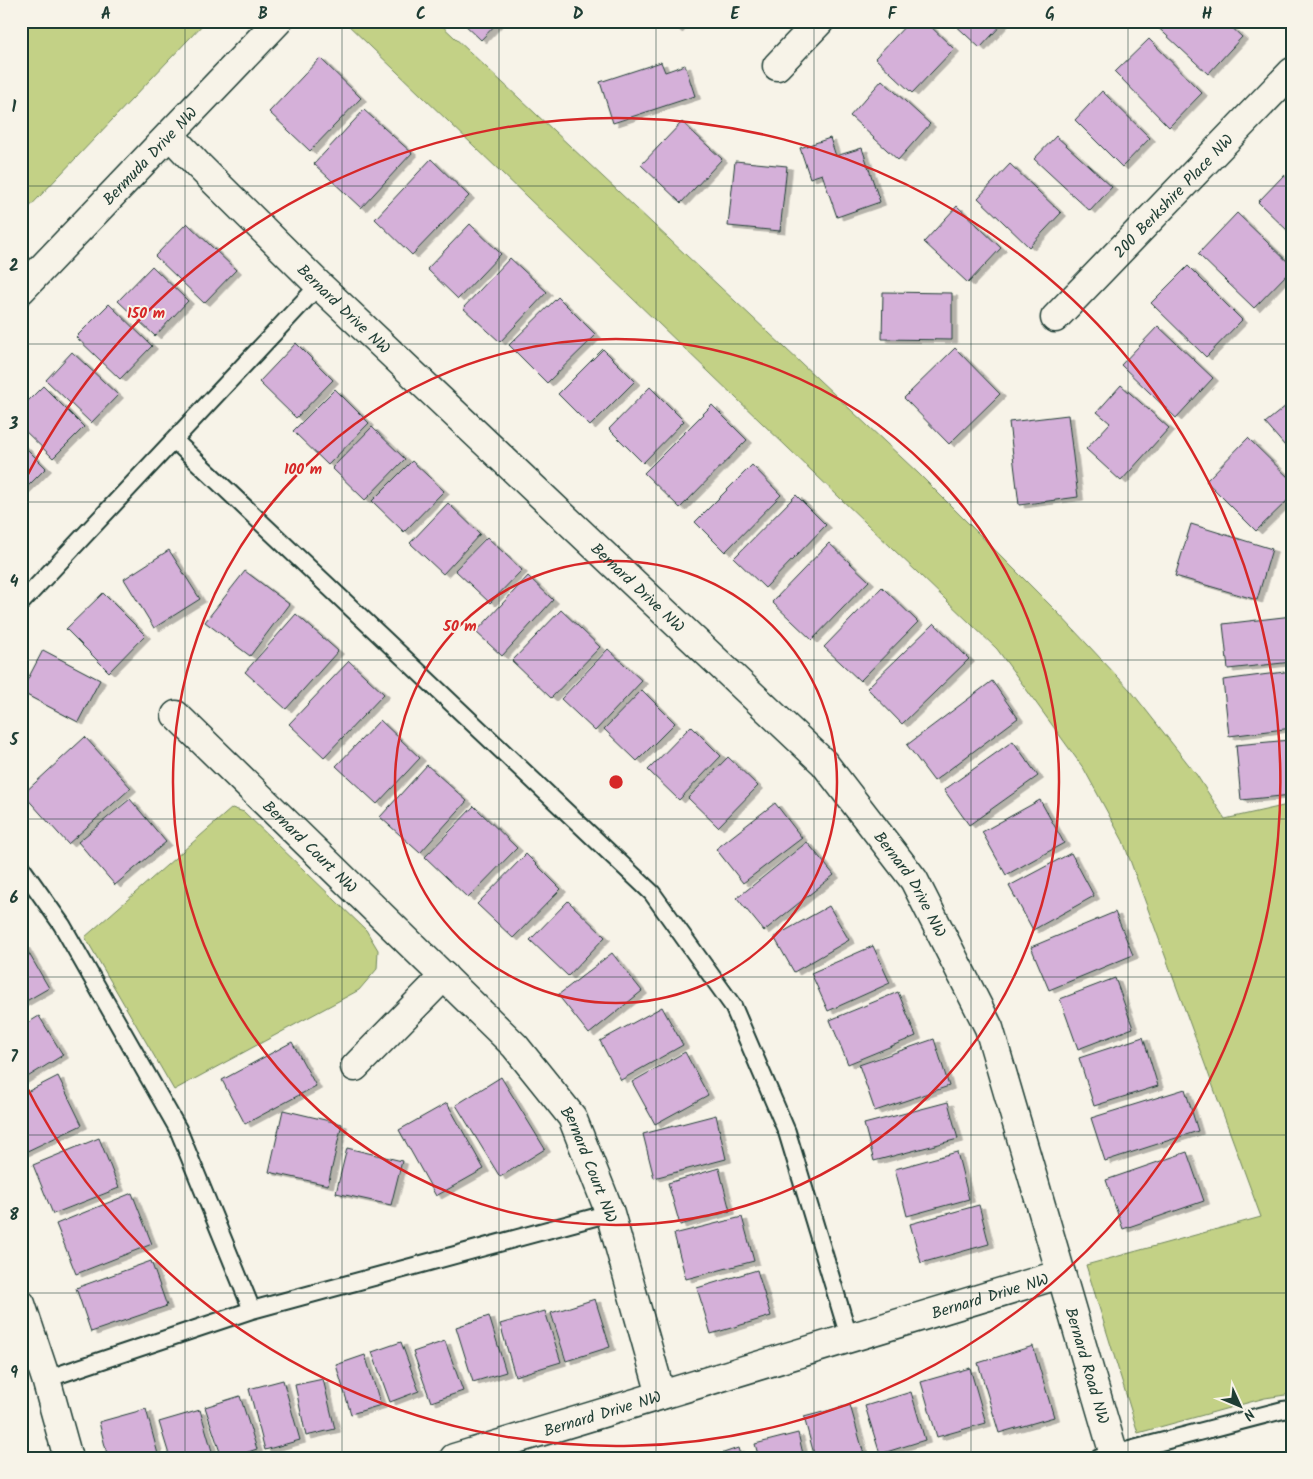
<svg xmlns="http://www.w3.org/2000/svg" width="1313" height="1479" font-family="Kalam,sans-serif">
<style>
.green{fill:#c3d186;stroke:#71875d}
.building{fill:#d5b0d9;stroke:#1f3d34;filter:url(#shadow)}
.lines{fill:none;stroke-linecap:round;stroke-linejoin:round}
.lane-casing{stroke:#1f3d34;stroke-width:20}
.street-casing{stroke:#1f3d34;stroke-width:31}
.secondary-casing{stroke:#1f3d34;stroke-width:31}
.lane{stroke:#f7f3e8;stroke-width:16}
.street{stroke:#f7f3e8;stroke-width:28}
.secondary{stroke:#f7f3e8;stroke-width:28}
.grid{fill:none;stroke:#1f3d34;stroke-width:1;stroke-opacity:0.55}
.ring{fill:none;stroke:#d62828;stroke-width:2.5}
.labels{text-anchor:middle;stroke-width:4;stroke-linejoin:round;paint-order:stroke}
.street-label{font-size:16px;fill:#1f3d34;stroke:#f7f3e8}
.centre{fill:#d62828;stroke:#f7f3e8;stroke-width:2.5}
.ring-label{font-size:15px;text-anchor:middle;font-weight:bold;fill:#d62828;stroke:#f7f3e8;stroke-width:4;stroke-linejoin:round;paint-order:stroke}
.neatline{fill:none;stroke:#1f3d34;stroke-width:2}
.grid-label{font-size:16px;text-anchor:middle;font-weight:bold;fill:#1f3d34}
</style>
<defs>
<filter id="shadow"><feDropShadow dx="5.5" dy="3" stdDeviation="0" flood-color="#0004"/></filter>
</defs>
<rect width="100%" height="100%" fill="#f7f3e8"/>
<filter id="ink" filterUnits="userSpaceOnUse"><feTurbulence type="fractalNoise" baseFrequency=".02" numOctaves="2"/><feDisplacementMap in="SourceGraphic" scale="10" xChannelSelector="R" yChannelSelector="G"/><feConvolveMatrix kernelMatrix="1 2 1 2 8 2 1 2 1" color-interpolation-filters="sRGB"/></filter>
<g filter="url(#ink)">
<!-- green -->
<path class="green" d="M21,21H206L21,216Z
M344,21H437L918,473L1058,613L1131,691L1196,774L1225,819L1292,804V1394L1265,1398L1138,1433L1086,1265L1261,1217L1123,841L1084,769L997,649Z
M232,808L244,812L366,930L378,950L377,969L359,990L174,1090L85,937Z"/>
<!-- building -->
<path class="building" d="M461,21H499L481,40Z
M667,21H685L677,30Z
M910,21H925L954,49L912,93L875,58Z
M951,21H1005L980,48Z
M1151,21H1225L1242,37L1208,74Z
M1149,39L1202,93L1169,127L1115,72Z
M320,58L361,98L310,151L269,112Z
M661,62L665,72L685,65L695,96L613,123L600,82Z
M882,80L930,124L898,160L850,116Z
M1102,91L1150,138L1122,167L1075,120Z
M364,110L412,153L361,208L314,164Z
M682,122L722,159L681,203L641,165Z
M1056,136L1112,187L1090,211L1034,159Z
M830,138L836,156L862,148L880,202L837,217L822,174L810,178L800,148Z
M431,159L469,196L412,255L375,219Z
M735,161L787,166L780,231L728,226Z
M1010,164L1061,213L1029,247L978,198Z
M1284,175L1292,182V235L1258,202Z
M957,206L1001,248L968,283L924,242Z
M1237,213L1292,266V269L1254,308L1198,254Z
M187,223L236,270L204,303L155,256Z
M470,224L501,254L458,299L427,269Z
M510,258L547,292L500,342L463,308Z
M152,266L188,301L155,336L118,301Z
M1188,266L1242,320L1206,357L1151,303Z
M883,292L952,293V340L882,339Z
M558,297L596,335L547,383L509,345Z
M109,304L152,346L120,379L76,337Z
M1158,326L1213,378L1176,418L1121,365Z
M296,343L333,380L296,418L259,382Z
M955,348L1000,394L949,444L904,398Z
M603,349L635,381L590,426L558,394Z
M72,352L118,395L91,423L46,380Z
M1121,385L1169,428L1121,481L1086,449L1110,423L1097,412Z
M43,386L84,427L53,458L21,427V408Z
M650,387L684,421L643,463L609,429Z
M335,389L369,423L328,465L293,431Z
M1292,401V454L1265,423Z
M712,405L747,440L680,508L644,473Z
M1068,415L1078,497L1019,505L1009,422Z
M372,427L405,459L365,500L332,468Z
M1248,438L1292,481V496L1256,531L1206,481Z
M21,443L46,468L21,493Z
M412,461L444,491L404,532L372,501Z
M752,465L781,495L725,552L695,522Z
M796,495L826,525L765,588L734,558Z
M448,503L480,534L443,574L410,543Z
M1191,524L1272,549L1257,600L1175,576Z
M487,537L522,570L490,603L455,570Z
M829,543L869,581L812,640L772,602Z
M169,550L200,599L154,628L124,579Z
M245,571L289,604L250,656L205,622Z
M528,576L553,600L502,656L476,632Z
M882,587L918,622L860,681L824,647Z
M103,593L145,635L109,672L66,629Z
M561,610L600,647L551,698L512,661Z
M296,614L338,651L286,709L245,672Z
M1292,616V662L1228,669L1223,624Z
M934,623L969,659L902,724L867,688Z
M608,649L642,681L595,731L561,699Z
M43,650L100,680L78,722L21,692Z
M349,661L384,694L324,757L289,724Z
M1292,671V728L1229,736L1223,680Z
M992,681L1018,718L934,781L907,745Z
M642,690L675,723L637,761L604,729Z
M380,720L420,758L377,804L336,766Z
M691,726L721,756L679,800L648,770Z
M85,737L131,788L68,844L23,794Z
M1290,740L1292,795L1241,800L1236,745Z
M1013,741L1038,776L969,825L944,790Z
M728,757L758,786L718,827L688,798Z
M427,765L467,801L420,853L380,817Z
M130,799L166,842L115,885L78,842Z
M1040,800L1064,843L1006,875L982,832Z
M775,803L802,838L743,883L716,849Z
M474,806L517,848L468,898L425,857Z
M807,842L834,875L764,931L737,898Z
M1071,853L1094,896L1033,930L1009,886Z
M526,854L561,889L513,938L477,904Z
M568,901L605,937L568,976L530,940Z
M829,906L849,940L794,972L774,937Z
M1115,912L1133,955L1049,990L1031,947Z
M24,945L49,988L21,1004V947Z
M873,946L890,983L828,1011L811,973Z
M612,953L642,991L589,1034L558,995Z
M1115,978L1133,1028L1078,1049L1060,999Z
M898,992L916,1036L848,1064L830,1020Z
M662,1007L683,1045L621,1080L600,1041Z
M39,1016L63,1055L21,1081V1027Z
M1143,1037L1158,1086L1094,1106L1079,1058Z
M934,1039L949,1086L875,1111L859,1065Z
M292,1042L316,1086L245,1124L222,1080Z
M685,1052L708,1095L655,1124L632,1082Z
M58,1076L82,1125L23,1153L21,1150V1095Z
M501,1077L545,1149L500,1177L456,1105Z
M1185,1089L1198,1131L1105,1161L1091,1118Z
M948,1102L958,1139L874,1161L864,1124Z
M447,1103L484,1169L436,1196L399,1130Z
M283,1110L342,1124L328,1185L269,1172Z
M716,1115L726,1159L654,1178L643,1134Z
M99,1138L119,1188L53,1214L33,1165Z
M347,1148L402,1161L391,1205L336,1193Z
M957,1152L969,1199L907,1216L895,1169Z
M1187,1152L1204,1201L1123,1229L1106,1180Z
M719,1168L730,1211L680,1225L668,1183Z
M132,1193L152,1244L76,1274L56,1224Z
M979,1205L989,1244L921,1263L910,1224Z
M742,1217L754,1261L686,1279L674,1234Z
M151,1261L167,1306L91,1332L76,1288Z
M757,1270L771,1316L711,1334L697,1288Z
M595,1299L610,1347L566,1361L551,1313Z
M545,1311L561,1362L515,1376L500,1324Z
M489,1316L506,1372L473,1382L456,1327Z
M445,1341L463,1391L431,1402L413,1352Z
M401,1342L419,1391L390,1402L372,1352Z
M1033,1346L1054,1417L999,1433L978,1363Z
M365,1355L381,1405L351,1414L336,1365Z
M970,1368L986,1423L937,1437L921,1382Z
M323,1379L335,1429L306,1436L295,1385Z
M283,1380L300,1440L265,1450L249,1389Z
M911,1392L925,1440L880,1454L865,1406Z
M240,1396L257,1449L230,1458H222L205,1407Z
M850,1405L865,1458H815L804,1417Z
M146,1409L159,1458H108L99,1422Z
M200,1410L214,1458H170L159,1422Z
M798,1433L804,1458H759L755,1444Z
M738,1448L741,1458H709Z"/>
<g class="lines">
<!-- lane casing -->
<g class="lane-casing">
<path id="lane" d="M174,440L652,893L733,1006L787,1132L849,1337
M21,603L319,285
M21,867L62,925L178,1129L252,1310
M46,1379L252,1310L610,1213
M1099,1458L1283,1410L1292,1409"/>
</g>
<!-- street casing -->
<g class="street-casing">
<g id="street">
<path d="M777,66L820,21"/>
<path id="s1" d="M170,135L198,165L319,285L824,763L914,880L989,1028L1115,1458"/>
<path id="s2" d="M1055,318L1292,72"/>
<path id="s3" d="M176,715L515,1046L572,1117L610,1213L661,1395"/>
<path d="M355,1067L444,976"/>
<path d="M21,1304L46,1379L68,1458"/>
<path id="s4" d="M454,1458L1061,1274"/>
</g>
</g>
<!-- secondary casing -->
<g class="secondary-casing">
<g id="secondary">
<path id="s5" d="M21,290L278,21"/>
</g>
</g>
<!-- lane -->
<use href="#lane" class="lane"/>
<!-- street -->
<use href="#street" class="street"/>
<!-- secondary -->
<use href="#secondary" class="secondary"/>
</g>
</g>
<!-- grid -->
<path class="grid" d="M185,21V1458M342,21V1458M499,21V1458M656,21V1458M814,21V1458M971,21V1458M1128,21V1458M21,186H1292M21,344H1292M21,502H1292M21,660H1292M21,819H1292M21,977H1292M21,1135H1292M21,1293H1292"/>
<!-- distance rings -->
<g class="ring">
<circle cx="616" cy="782" r="221"/>
<circle cx="616" cy="782" r="443"/>
<path d="M22 486A664 664 0 1 1 22 1078"/>
</g>
<g class="labels">
<!-- street labels -->
<g class="street-label">
<text dy="6" stroke="none"><textPath href="#s5" startOffset="186">Bermuda Drive NW</textPath></text>
<text dy="6" stroke="none"><textPath href="#s2" startOffset="170">200 Berkshire Place NW</textPath></text>
<text dy="6" stroke="none"><textPath href="#s1" startOffset="246">Bernard Drive NW</textPath></text>
<text dy="6" stroke="none"><textPath href="#s1" startOffset="651">Bernard Drive NW</textPath></text>
<text dy="6" stroke="none"><textPath href="#s3" startOffset="188">Bernard Court NW</textPath></text>
<text dy="6" stroke="none"><textPath href="#s1" startOffset="1056">Bernard Drive NW</textPath></text>
<text dy="6" stroke="none"><textPath href="#s3" startOffset="615">Bernard Court NW</textPath></text>
<text dy="6" stroke="none"><textPath href="#s4" startOffset="560">Bernard Drive NW</textPath></text>
<text dy="6" stroke="none"><textPath href="#s1" startOffset="1572">Bernard Road NW</textPath></text>
<text dy="6" stroke="none"><textPath href="#s4" startOffset="155">Bernard Drive NW</textPath></text>
</g>
</g>
<circle cx="616" cy="782" r="8" class="centre"/>
<g class="ring-label">
<text x="146" y="318">150 m</text>
<text x="303" y="474">100 m</text>
<text x="460" y="631">50 m</text>
</g>
<!-- margin -->
<rect width="1313" height="1479" fill="none" stroke="#f7f3e8" stroke-width="55"/>
<!-- north arrow -->
<g transform="translate(1240 1406) rotate(134)" stroke="#f7f3e8" stroke-width="4" paint-order="stroke">
<path d="M0-4L9 19L0 12L-9 19Z" fill="#1f3d34"/>
<text y="-8" font-size="14" font-weight="bold" text-anchor="middle" fill="#1f3d34">N</text>
</g>
<rect x="28" y="28" width="1258" height="1424" class="neatline"/>
<g class="grid-label">
<text x="106" y="19">A</text>
<text x="263" y="19">B</text>
<text x="421" y="19">C</text>
<text x="578" y="19">D</text>
<text x="735" y="19">E</text>
<text x="892" y="19">F</text>
<text x="1050" y="19">G</text>
<text x="1207" y="19">H</text>
<text x="14" y="112">1</text>
<text x="14" y="271">2</text>
<text x="14" y="429">3</text>
<text x="14" y="587">4</text>
<text x="14" y="745">5</text>
<text x="14" y="903">6</text>
<text x="14" y="1062">7</text>
<text x="14" y="1220">8</text>
<text x="14" y="1378">9</text>
</g>
</svg>
